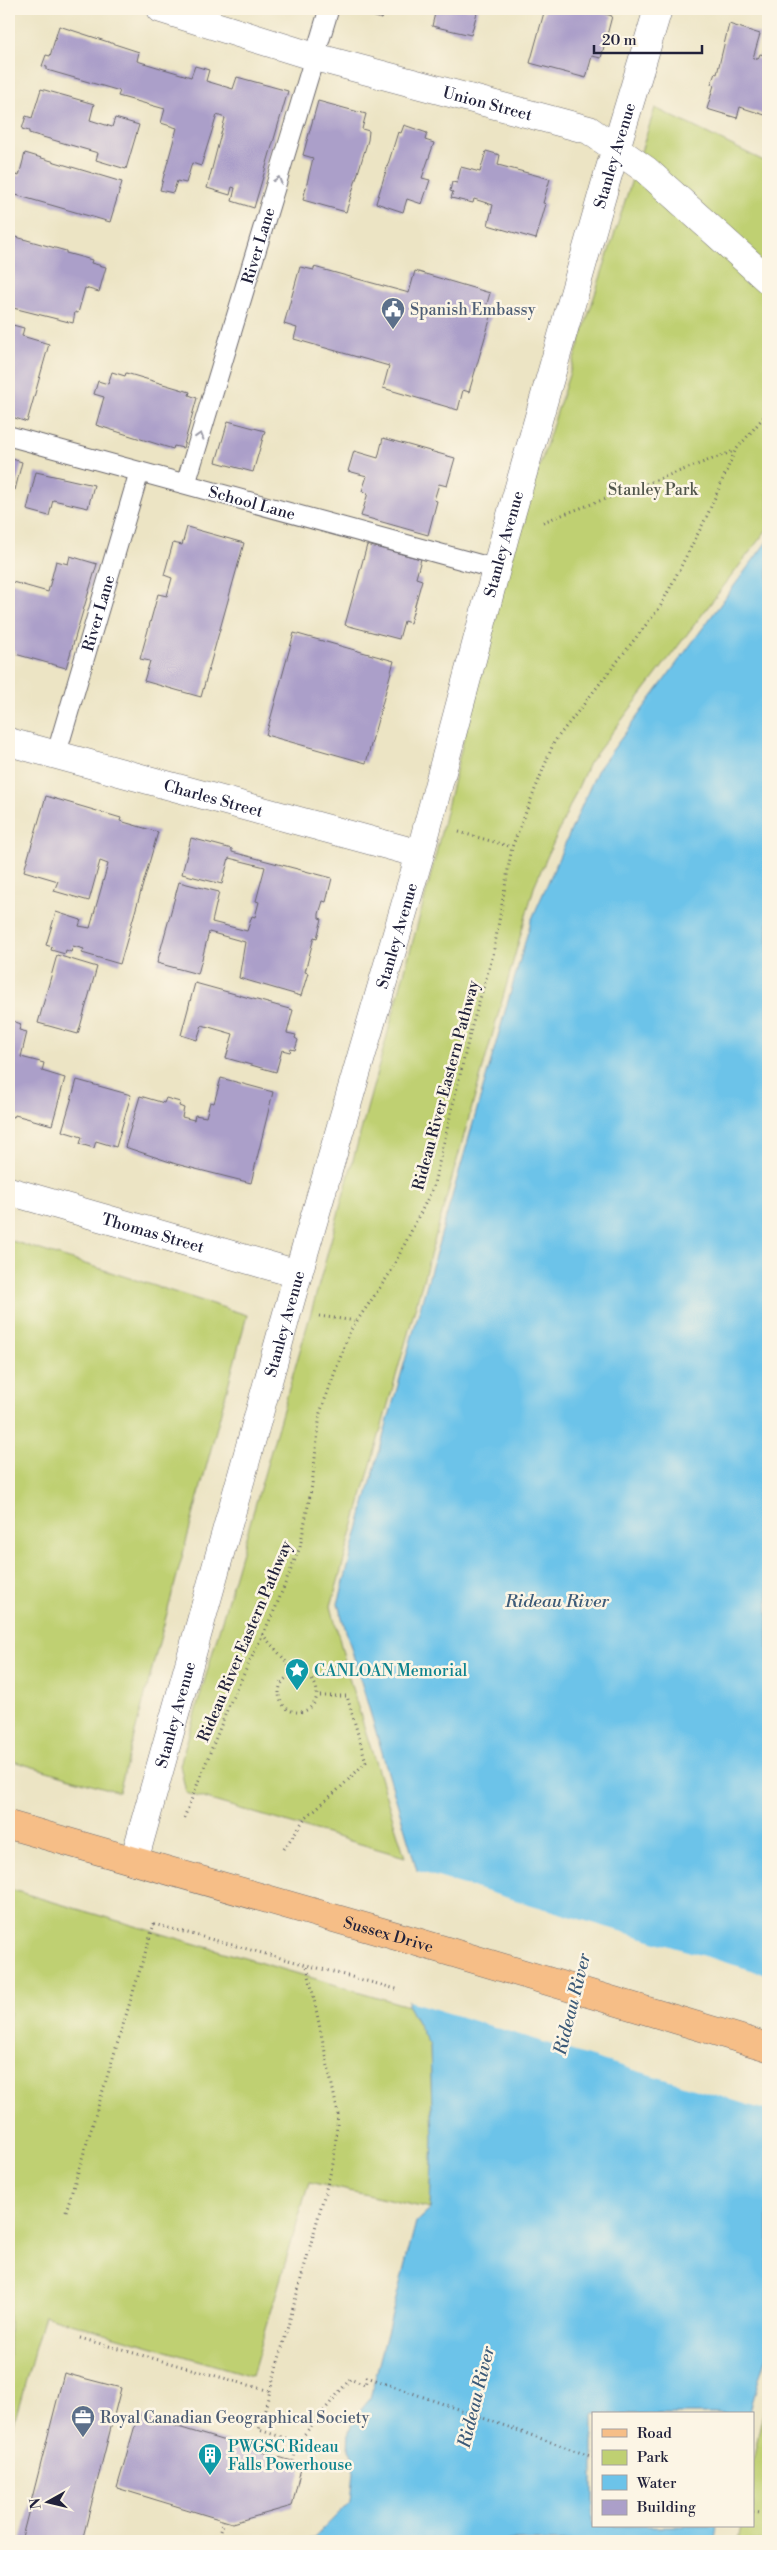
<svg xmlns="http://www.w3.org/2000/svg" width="777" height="2550" font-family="'Libre Bodoni',serif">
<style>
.green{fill:#bfd072;stroke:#707956}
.water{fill:#6cc3e9;stroke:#477292}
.pier{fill:#ece4c4}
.building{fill:#ab9fc9}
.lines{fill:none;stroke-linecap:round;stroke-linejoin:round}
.service-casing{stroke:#69666b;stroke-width:21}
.minor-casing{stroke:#69666b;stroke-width:29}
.primary-casing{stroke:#69666b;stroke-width:29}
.path{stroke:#69666b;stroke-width:3;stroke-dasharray:1 4;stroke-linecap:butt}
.service{stroke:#fff;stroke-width:19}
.minor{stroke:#fff;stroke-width:28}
.primary{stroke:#f6be87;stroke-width:28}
.oneway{stroke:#9c9ca7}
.labels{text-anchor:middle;stroke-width:5;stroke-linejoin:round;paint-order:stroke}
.street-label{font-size:16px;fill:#22223b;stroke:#fcf5e5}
.service-label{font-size:16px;fill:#4e5e75;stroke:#fcf5e5;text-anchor:start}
.park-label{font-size:16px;fill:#51564c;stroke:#fcf5e5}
.culture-label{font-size:16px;fill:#0d838f;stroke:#fcf5e5;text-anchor:start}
.water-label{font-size:18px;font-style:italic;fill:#3c5a78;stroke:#fcf5e5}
</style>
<rect width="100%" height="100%" fill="#fcf5e5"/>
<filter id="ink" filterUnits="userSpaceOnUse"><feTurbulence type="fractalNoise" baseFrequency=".02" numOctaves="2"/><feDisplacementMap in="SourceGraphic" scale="10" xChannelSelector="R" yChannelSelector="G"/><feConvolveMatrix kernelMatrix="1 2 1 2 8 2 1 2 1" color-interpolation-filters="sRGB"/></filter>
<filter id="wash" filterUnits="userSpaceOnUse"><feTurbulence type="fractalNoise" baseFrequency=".0096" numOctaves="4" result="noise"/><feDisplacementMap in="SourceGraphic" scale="20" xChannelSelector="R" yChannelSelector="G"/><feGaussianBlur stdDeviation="1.12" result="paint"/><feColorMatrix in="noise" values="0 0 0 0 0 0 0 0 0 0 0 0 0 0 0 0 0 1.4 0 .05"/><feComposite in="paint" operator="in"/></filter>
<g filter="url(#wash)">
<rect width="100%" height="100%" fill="#ece4c4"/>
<!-- green -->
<path class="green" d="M655,108L768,163V528L589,763L535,884L331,1606L351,1685L405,1857L186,1793L180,1765L316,1295L428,886L500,589Z
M9,1240L247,1315L119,1792L9,1760Z
M9,1889L408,2006L430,2046L433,2140L430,2209L309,2182L252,2376L44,2315L9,2441Z
M768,2387V2541H737L740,2526H753V2461Z"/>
<!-- water -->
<path class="water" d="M768,540V2349L749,2414H593V2526H718L716,2541H299L315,2537L351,2501L355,2461L348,2450L349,2432L354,2417L370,2398L416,2222L430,2209L433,2140L430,2046L408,2006L417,1870L338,1604L384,1434L531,921L597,771Z"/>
<!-- pier -->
<path class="pier" d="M414,1870L768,1975V2111L406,2000Z"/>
<g id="blocks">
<!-- building -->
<path class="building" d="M349,9H385L382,19Z
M436,9H478L471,35L432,26Z
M545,9H589L612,16L601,58L592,56L586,78L530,63Z
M729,24L760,34L753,58L758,59L760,54L768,56V116L740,107L737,118L707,109L714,85L711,84L715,73L717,74Z
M59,26L139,52L137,61L191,77L195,66L209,70L206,81L233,89L237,77L288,91L254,208L232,201L235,188L232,187L230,195L207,188L225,118L217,115L201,166L192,163L186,183L177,181L173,193L160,190L177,128L161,123L165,109L118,96L120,91L47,70V67L42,66L46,55L50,56Z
M41,89L94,104L90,120L112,127L115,118L139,125L126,169L96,160L98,153L29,133V131L22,129L26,116L32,118Z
M318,101L366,114L362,129L369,131L368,140L346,212L303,200L313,158L303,155Z
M404,125L427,133L425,140L434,143L422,178L430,180L422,204L407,199L403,212L376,203L398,132L401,133Z
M486,151L500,155L498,165L550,179L543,203L546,204L536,239L488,225L493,205L474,199L473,203L451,198L453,192L450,191L452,182L457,183L461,167L480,172Z
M25,153L122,182L110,222L9,193V173L19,176Z
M9,235L66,251V253L92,260L91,263L106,267L99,292L85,288L78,313L75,312L73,323L9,307Z
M300,267L314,270V267L409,293L415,271L490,293L485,311L492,313L469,392L463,390L458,410L383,388L389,366L294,339L297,328L284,324Z
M9,324L24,328L22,336L49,344L27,422L9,416Z
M112,372L125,376L126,373L190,392L189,395L197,398L183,448L174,446L173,449L96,425L104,397L94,394L98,381L108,384Z
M228,421L265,431L253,472L216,462Z
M383,438L455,458L447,486L439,484L434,500L437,501L428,535L361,516L368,493L362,491L367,476L348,471L354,451L378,458Z
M9,458L22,462L15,490L9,488Z
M36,472L94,485L88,508L53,500L49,516L27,510Z
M187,527L244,543L201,697L144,681L150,661L140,659L158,594L167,596L172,578L164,575L173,543L182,545Z
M367,545L421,559L416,578L422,580L410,623L404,621L399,639L345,625Z
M70,556L97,564L66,668L15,654V651L9,649V581L48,592L56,561L68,564Z
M294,633L394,661L366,763L266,735Z
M46,796L121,818L120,821L158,832L120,964L82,953L84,949L73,946L71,952L66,950L65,954L51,950L52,947L46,945L56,912L81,920L79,926L90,928L108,864L100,861L89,901L54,891L58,881L24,871Z
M191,838L232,849V852L332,878L326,902L323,901L319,914V918L322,919L317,938L314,937L305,972L308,973L301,996L239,978L245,942L209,932L198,974L157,963L179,882L219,892L212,922L247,931L252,916L255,917L259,902L256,901L265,867L229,858L222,884L182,874Z
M57,955L97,967L78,1034L38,1023Z
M195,983L293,1010L287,1033L296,1035L295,1038L298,1040L295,1050L291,1049L290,1052L282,1050L276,1072L226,1058L233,1034L202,1025L197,1040L181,1035Z
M13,1021L21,1024L19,1030L27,1032L21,1057L44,1063L42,1071L65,1078L52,1125L15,1115L14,1117L9,1116V1028H11Z
M221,1078L273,1092L251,1183L176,1164L125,1147L140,1096L164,1103L166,1098L180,1102L179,1106L184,1108L182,1117L194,1120L195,1115L206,1117L210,1102L214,1103Z
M77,1080L131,1095L116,1147L96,1141L94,1148L80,1144L82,1137L62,1131Z
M64,2373L121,2388L82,2541H21Z
M138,2415L302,2464L292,2506L232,2523L117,2488Z"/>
</g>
</g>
<g filter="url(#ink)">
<use href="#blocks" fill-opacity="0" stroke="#69666b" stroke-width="1"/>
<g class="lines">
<!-- service casing -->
<g class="service-casing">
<g id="service">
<path id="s1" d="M9,436L496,569"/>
<path id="s2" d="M186,483L329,9"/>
<path id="s3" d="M56,755L139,473"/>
</g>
</g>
<!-- minor casing -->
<g class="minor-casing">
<g id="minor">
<path id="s4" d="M161,9L315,57L589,130L646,170L768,280"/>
<path id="s5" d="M9,742L420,854"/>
<path id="s6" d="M9,1191L298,1274"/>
<path id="s7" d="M134,1861L298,1274L420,854L505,536L607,178L658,9"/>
</g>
</g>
<!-- primary casing -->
<g class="primary-casing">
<g id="primary">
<path id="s8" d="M9,1825L417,1942L768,2047"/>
</g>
</g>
<!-- path -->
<path class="path" d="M543,522L734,451
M459,832L512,847
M319,1316L357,1321
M262,1634L285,1660L292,1675
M279 1693a19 19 0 1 1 38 0a19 19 0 1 1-38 0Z
M184,1818L229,1705L275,1609L300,1547L312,1485L320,1413L350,1331L390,1273L433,1188L471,1029L493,955L512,847L554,742L660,607L707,516L735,451L768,412
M284,1849L305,1818L340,1788L366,1762L347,1696H317
M66,2211L154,1924L400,1990
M80,2338L270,2391L259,2430L298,2442
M270,2391L334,2160L338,2114L307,1966
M293,2461L298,2442L350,2379L365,2385L367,2377L593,2457
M753,2512L768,2514
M220,2531L223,2521"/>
<!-- service -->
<use href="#service" class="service"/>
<!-- minor -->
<use href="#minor" class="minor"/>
<!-- primary -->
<use href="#primary" class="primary"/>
</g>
<!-- one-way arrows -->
<defs><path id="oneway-chevron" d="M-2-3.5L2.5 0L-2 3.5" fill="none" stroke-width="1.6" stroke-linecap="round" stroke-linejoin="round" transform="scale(1.25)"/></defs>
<g class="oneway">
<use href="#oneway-chevron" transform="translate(278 180) rotate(-73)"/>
<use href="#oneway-chevron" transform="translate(200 436) rotate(-73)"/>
</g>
</g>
<!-- icons -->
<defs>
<g id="civic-pin" transform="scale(1.25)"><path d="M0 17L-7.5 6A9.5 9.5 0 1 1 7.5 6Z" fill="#5c6f8a" stroke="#fcf5e5"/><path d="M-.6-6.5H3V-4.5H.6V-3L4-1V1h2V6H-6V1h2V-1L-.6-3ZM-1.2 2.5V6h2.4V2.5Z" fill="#fff"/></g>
<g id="sight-pin" transform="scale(1.25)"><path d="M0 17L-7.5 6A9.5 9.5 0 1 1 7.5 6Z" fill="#0f9aa8" stroke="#fcf5e5"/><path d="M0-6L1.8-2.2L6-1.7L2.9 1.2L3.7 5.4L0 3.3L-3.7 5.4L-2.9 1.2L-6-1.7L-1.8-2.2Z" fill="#fff"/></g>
<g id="office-pin" transform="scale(1.25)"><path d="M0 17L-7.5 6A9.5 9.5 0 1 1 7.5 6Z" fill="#5c6f8a" stroke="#fcf5e5"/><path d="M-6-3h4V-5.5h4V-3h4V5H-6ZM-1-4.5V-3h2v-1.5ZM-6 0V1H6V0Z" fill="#fff"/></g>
<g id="building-pin" transform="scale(1.25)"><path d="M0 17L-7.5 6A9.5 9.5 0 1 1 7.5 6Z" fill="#0f9aa8" stroke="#fcf5e5"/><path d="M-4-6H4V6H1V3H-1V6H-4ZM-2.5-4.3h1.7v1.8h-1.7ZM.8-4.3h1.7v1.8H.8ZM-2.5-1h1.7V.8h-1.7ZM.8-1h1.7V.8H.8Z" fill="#fff"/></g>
</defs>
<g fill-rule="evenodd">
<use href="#civic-pin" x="393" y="309"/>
<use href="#sight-pin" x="297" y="1670"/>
<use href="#office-pin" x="83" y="2417"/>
<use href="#building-pin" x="210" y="2455"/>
</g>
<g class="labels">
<!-- street labels -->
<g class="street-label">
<text dy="6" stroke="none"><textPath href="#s4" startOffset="340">Union Street</textPath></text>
<text dy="6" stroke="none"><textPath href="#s7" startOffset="1772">Stanley Avenue</textPath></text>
<text dy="6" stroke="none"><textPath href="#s2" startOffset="248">River Lane</textPath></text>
<text dy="6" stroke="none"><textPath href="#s1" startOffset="252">School Lane</textPath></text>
<text dy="6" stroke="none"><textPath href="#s7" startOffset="1368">Stanley Avenue</textPath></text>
<text dy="6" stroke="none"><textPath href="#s3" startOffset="148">River Lane</textPath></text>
<text dy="6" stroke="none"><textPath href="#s5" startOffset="212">Charles Street</textPath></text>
<text dy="6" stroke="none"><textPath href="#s7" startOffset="962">Stanley Avenue</textPath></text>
<text transform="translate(445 1085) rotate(-75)" y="6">Rideau River Eastern Pathway</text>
<text dy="6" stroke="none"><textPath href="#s6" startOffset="150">Thomas Street</textPath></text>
<text dy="6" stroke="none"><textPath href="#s7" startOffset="558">Stanley Avenue</textPath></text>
<text transform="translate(244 1641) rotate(-67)" y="6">Rideau River Eastern Pathway</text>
<text dy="6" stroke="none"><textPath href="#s7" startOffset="152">Stanley Avenue</textPath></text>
<text dy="6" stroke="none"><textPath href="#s8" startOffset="395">Sussex Drive</textPath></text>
</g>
<!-- service labels -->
<g class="service-label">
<text x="410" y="315">Spanish Embassy</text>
<text x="100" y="2423">Royal Canadian Geographical Society</text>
</g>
<!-- park labels -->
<g class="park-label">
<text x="653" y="495">Stanley Park</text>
</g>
<!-- culture labels -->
<g class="culture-label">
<text x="314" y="1676">CANLOAN Memorial</text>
<text x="228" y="2452">PWGSC Rideau<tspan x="228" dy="18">Falls Powerhouse</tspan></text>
</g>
<!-- water labels -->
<g class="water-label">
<text x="557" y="1607">Rideau River</text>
<text transform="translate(572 2004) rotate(-76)" y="6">Rideau River</text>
<text transform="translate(476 2397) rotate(-76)" y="6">Rideau River</text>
</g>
</g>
<!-- margin -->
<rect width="777" height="2550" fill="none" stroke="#fcf5e5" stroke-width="30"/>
<!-- legend -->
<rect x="592" y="2412" width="162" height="115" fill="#fcf5e5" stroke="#a5a1a1"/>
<rect x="602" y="2429" width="25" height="8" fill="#f6be87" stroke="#a5a1a1"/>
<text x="637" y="2438" font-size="15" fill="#22223b">Road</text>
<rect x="602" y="2450" width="25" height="15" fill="#bfd072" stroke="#a5a1a1"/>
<text x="637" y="2462" font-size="15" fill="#22223b">Park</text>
<rect x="602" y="2475" width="25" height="15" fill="#6cc3e9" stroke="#a5a1a1"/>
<text x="637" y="2488" font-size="15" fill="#22223b">Water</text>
<rect x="602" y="2500" width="25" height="15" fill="#ab9fc9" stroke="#a5a1a1"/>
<text x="637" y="2512" font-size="15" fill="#22223b">Building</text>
<!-- north arrow -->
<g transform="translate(48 2502) rotate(262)" stroke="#fcf5e5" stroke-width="4" paint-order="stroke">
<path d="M0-4L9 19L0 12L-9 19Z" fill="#22223b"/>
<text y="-8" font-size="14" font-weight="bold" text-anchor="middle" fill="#22223b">N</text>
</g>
<!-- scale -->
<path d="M594 45v8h108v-8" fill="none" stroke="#22223b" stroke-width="2.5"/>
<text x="602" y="45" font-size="15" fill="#22223b" stroke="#fcf5e5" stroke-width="4" paint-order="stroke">20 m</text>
</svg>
